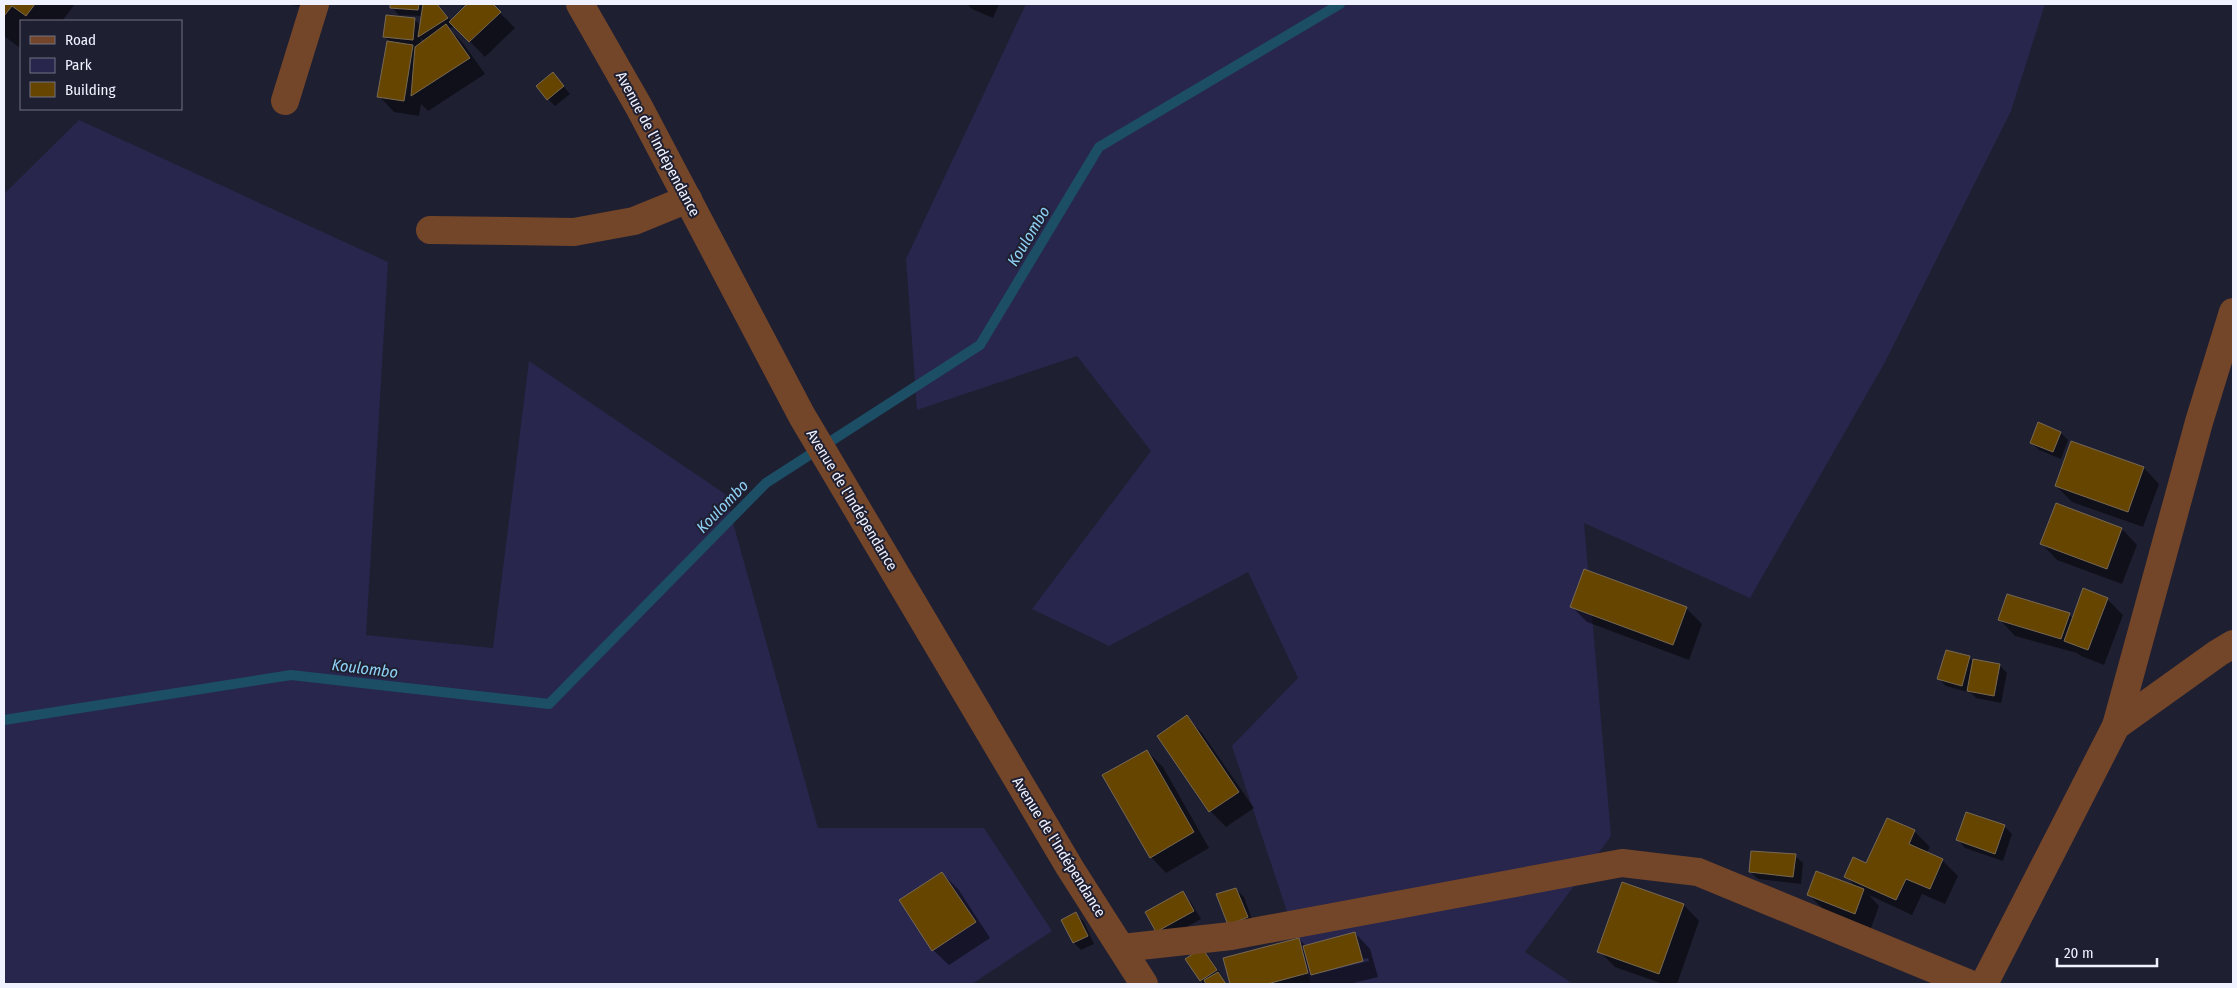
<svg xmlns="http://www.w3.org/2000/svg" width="2237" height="988" font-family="'Fira Sans Condensed',sans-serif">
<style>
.green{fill:#28264c}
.shadow{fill:#0007;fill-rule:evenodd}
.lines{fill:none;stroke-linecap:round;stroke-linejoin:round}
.stream{stroke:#1c4e65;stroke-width:10}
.building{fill:#664500;stroke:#776954}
.minor{stroke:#744629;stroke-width:28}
.tertiary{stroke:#744629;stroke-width:28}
.labels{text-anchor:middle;stroke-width:4;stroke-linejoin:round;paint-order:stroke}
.street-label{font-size:15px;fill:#f1f2ff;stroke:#1f1f32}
.water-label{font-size:16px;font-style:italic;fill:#8fd2f5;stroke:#1f1f32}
</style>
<rect width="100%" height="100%" fill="#1f1f32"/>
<!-- green -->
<path class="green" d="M1026,4H2045L2011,111L1885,362L1750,598L1584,523L1611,836L1525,952L1573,984H1311L1232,746L1298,678L1248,572L1109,646L1032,609L1151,451L1077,356L917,410L906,259Z
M79,120L388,262L366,635L493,648L529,361L725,494L818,828H984L1052,931L972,984H4V194Z"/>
<!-- shadow -->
<path class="shadow" d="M4,4H75L62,21H21L20,48L4,36Z
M285,4H311L310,8Z
M391,4H438L451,21L468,5L467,4H491L515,28L485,57L455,26L449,29L462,42L485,74L428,111L421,104L419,116L394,112L379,96L391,43L384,36L415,20L421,26L422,16L399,15L391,7ZM421,38L425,42L421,45Z
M967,4H999L993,18L972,9Z
M560,82L570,94L555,106L548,99Z
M2061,433L2068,440L2061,459L2039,450L2031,442Z
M2071,443L2144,468L2159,484L2143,527L2072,502L2056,486Z
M2056,505L2122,529L2137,545L2122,584L2057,560L2042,544Z
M2107,599L2123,615L2104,665L2081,656L2077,653L2015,636L2000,620L2069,614L2073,619Z
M1571,606L1686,608L1702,624L1689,660L1587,622Z
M1969,658L1974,662L1999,665L2007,673L2001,703L1976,698L1971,693L1946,686L1939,679Z
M1186,717L1202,733L1254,808L1226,827L1210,811L1158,736Z
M1147,751L1163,767L1209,848L1166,873L1151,857Z
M2004,826L2012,834L2003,861L1965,848L1958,840Z
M1914,831L1930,847L1927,853L1942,860L1958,876L1945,904L1922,894L1912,915L1869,895L1879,906L1871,928L1824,910L1808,894L1857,888L1846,876L1867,864Z
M1795,856L1803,863L1801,884L1758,879L1750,872Z
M942,873L958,889L990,938L949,965L933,950Z
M1623,884L1684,905L1699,921L1677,984H1663L1615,967L1599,951Z
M1236,889L1244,897L1254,925L1236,932Z
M1183,893L1190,901L1201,919L1165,939L1157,931Z
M1076,914L1084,922L1094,944L1081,950L1074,943Z
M1355,933L1370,949L1378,977L1349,984H1232L1225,959L1299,939L1306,946ZM1368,958L1369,961L1321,973V971Z
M1202,950L1210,958L1227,984H1204L1201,981L1187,960Z"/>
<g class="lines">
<!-- stream -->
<path class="stream" d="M4,720L291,675L549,704L766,483L980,345L1099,147L1340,4"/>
</g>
<!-- building -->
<path class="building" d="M4,4H35L26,16L12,6L4,16Z
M390,4H419L418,10L390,8Z
M423,4H437L448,18L418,37Z
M467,4H493L501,12L469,42L449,22Z
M386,15L415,18L413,40L383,37Z
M446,24L470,58L411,96L415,47Z
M387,41L413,45L404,101L377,97Z
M553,72L564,86L547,100L536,86Z
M2038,422L2061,432L2053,452L2030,443Z
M2071,441L2144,467L2128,512L2055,486Z
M2056,503L2122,528L2107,569L2040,544Z
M1584,569L1687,607L1673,645L1570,607Z
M2083,588L2108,598L2088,650L2064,641Z
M2007,594L2070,613L2061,639L1998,620Z
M1946,650L1970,656L1962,686L1937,679Z
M1973,659L2000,664L1994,696L1967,691Z
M1187,715L1239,792L1209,812L1157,736Z
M1147,750L1194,832L1150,858L1102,775Z
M1966,812L2005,825L1995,854L1956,840Z
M1887,818L1915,830L1909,844L1943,859L1930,889L1906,879L1896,900L1844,877L1853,857L1866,863Z
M1751,851L1796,854L1793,877L1749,872Z
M1816,871L1864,889L1855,914L1807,895Z
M942,872L976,922L932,951L899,900Z
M1622,882L1684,904L1659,974L1597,952Z
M1236,888L1248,917L1228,925L1216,894Z
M1183,891L1194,911L1156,932L1145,912Z
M1076,912L1088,936L1073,943L1061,920Z
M1355,932L1363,961L1311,975L1303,946Z
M1299,938L1308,973L1267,984H1230L1223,958Z
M1202,948L1217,970L1200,981L1185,959Z
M1218,972L1226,984H1206L1204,980Z"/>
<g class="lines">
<!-- minor -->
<path class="minor" d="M285,101L315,4
M430,230L574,232L634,221L688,199
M2116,726L2218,653L2233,644
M1122,948L1231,936L1622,863L1698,872L1970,984"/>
<!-- tertiary -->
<path class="tertiary" d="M580,4L639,107L802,416L1070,868L1144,984
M1984,984L2116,726L2199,422L2233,312"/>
</g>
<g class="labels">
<!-- street labels -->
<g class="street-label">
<text transform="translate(658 144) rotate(62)" y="5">Avenue de l'Indépendance</text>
<text transform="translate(852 500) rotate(59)" y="5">Avenue de l'Indépendance</text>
<text transform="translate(1059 847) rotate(58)" y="5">Avenue de l'Indépendance</text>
</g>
<!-- water labels -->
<g class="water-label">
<text transform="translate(1028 236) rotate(-59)" y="6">Koulombo</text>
<text transform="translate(722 506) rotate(-46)" y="6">Koulombo</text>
<text transform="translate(365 668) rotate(7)" y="6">Koulombo</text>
</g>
</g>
<!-- border -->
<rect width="2237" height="988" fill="none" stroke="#f1f2ff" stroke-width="10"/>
<!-- legend -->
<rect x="20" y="20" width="162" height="90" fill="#1f1f32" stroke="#737384"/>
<rect x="30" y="36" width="25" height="8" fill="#744629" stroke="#737384"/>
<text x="65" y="45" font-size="15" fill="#f1f2ff">Road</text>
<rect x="30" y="58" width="25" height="15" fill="#28264c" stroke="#737384"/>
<text x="65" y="70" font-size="15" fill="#f1f2ff">Park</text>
<rect x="30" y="82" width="25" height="15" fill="#664500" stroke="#737384"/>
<text x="65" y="95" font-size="15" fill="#f1f2ff">Building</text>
<!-- scale -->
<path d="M2057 958v8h100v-8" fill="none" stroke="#f1f2ff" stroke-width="2.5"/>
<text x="2064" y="958" font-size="15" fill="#f1f2ff" stroke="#1f1f32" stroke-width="4" paint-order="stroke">20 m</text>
</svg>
